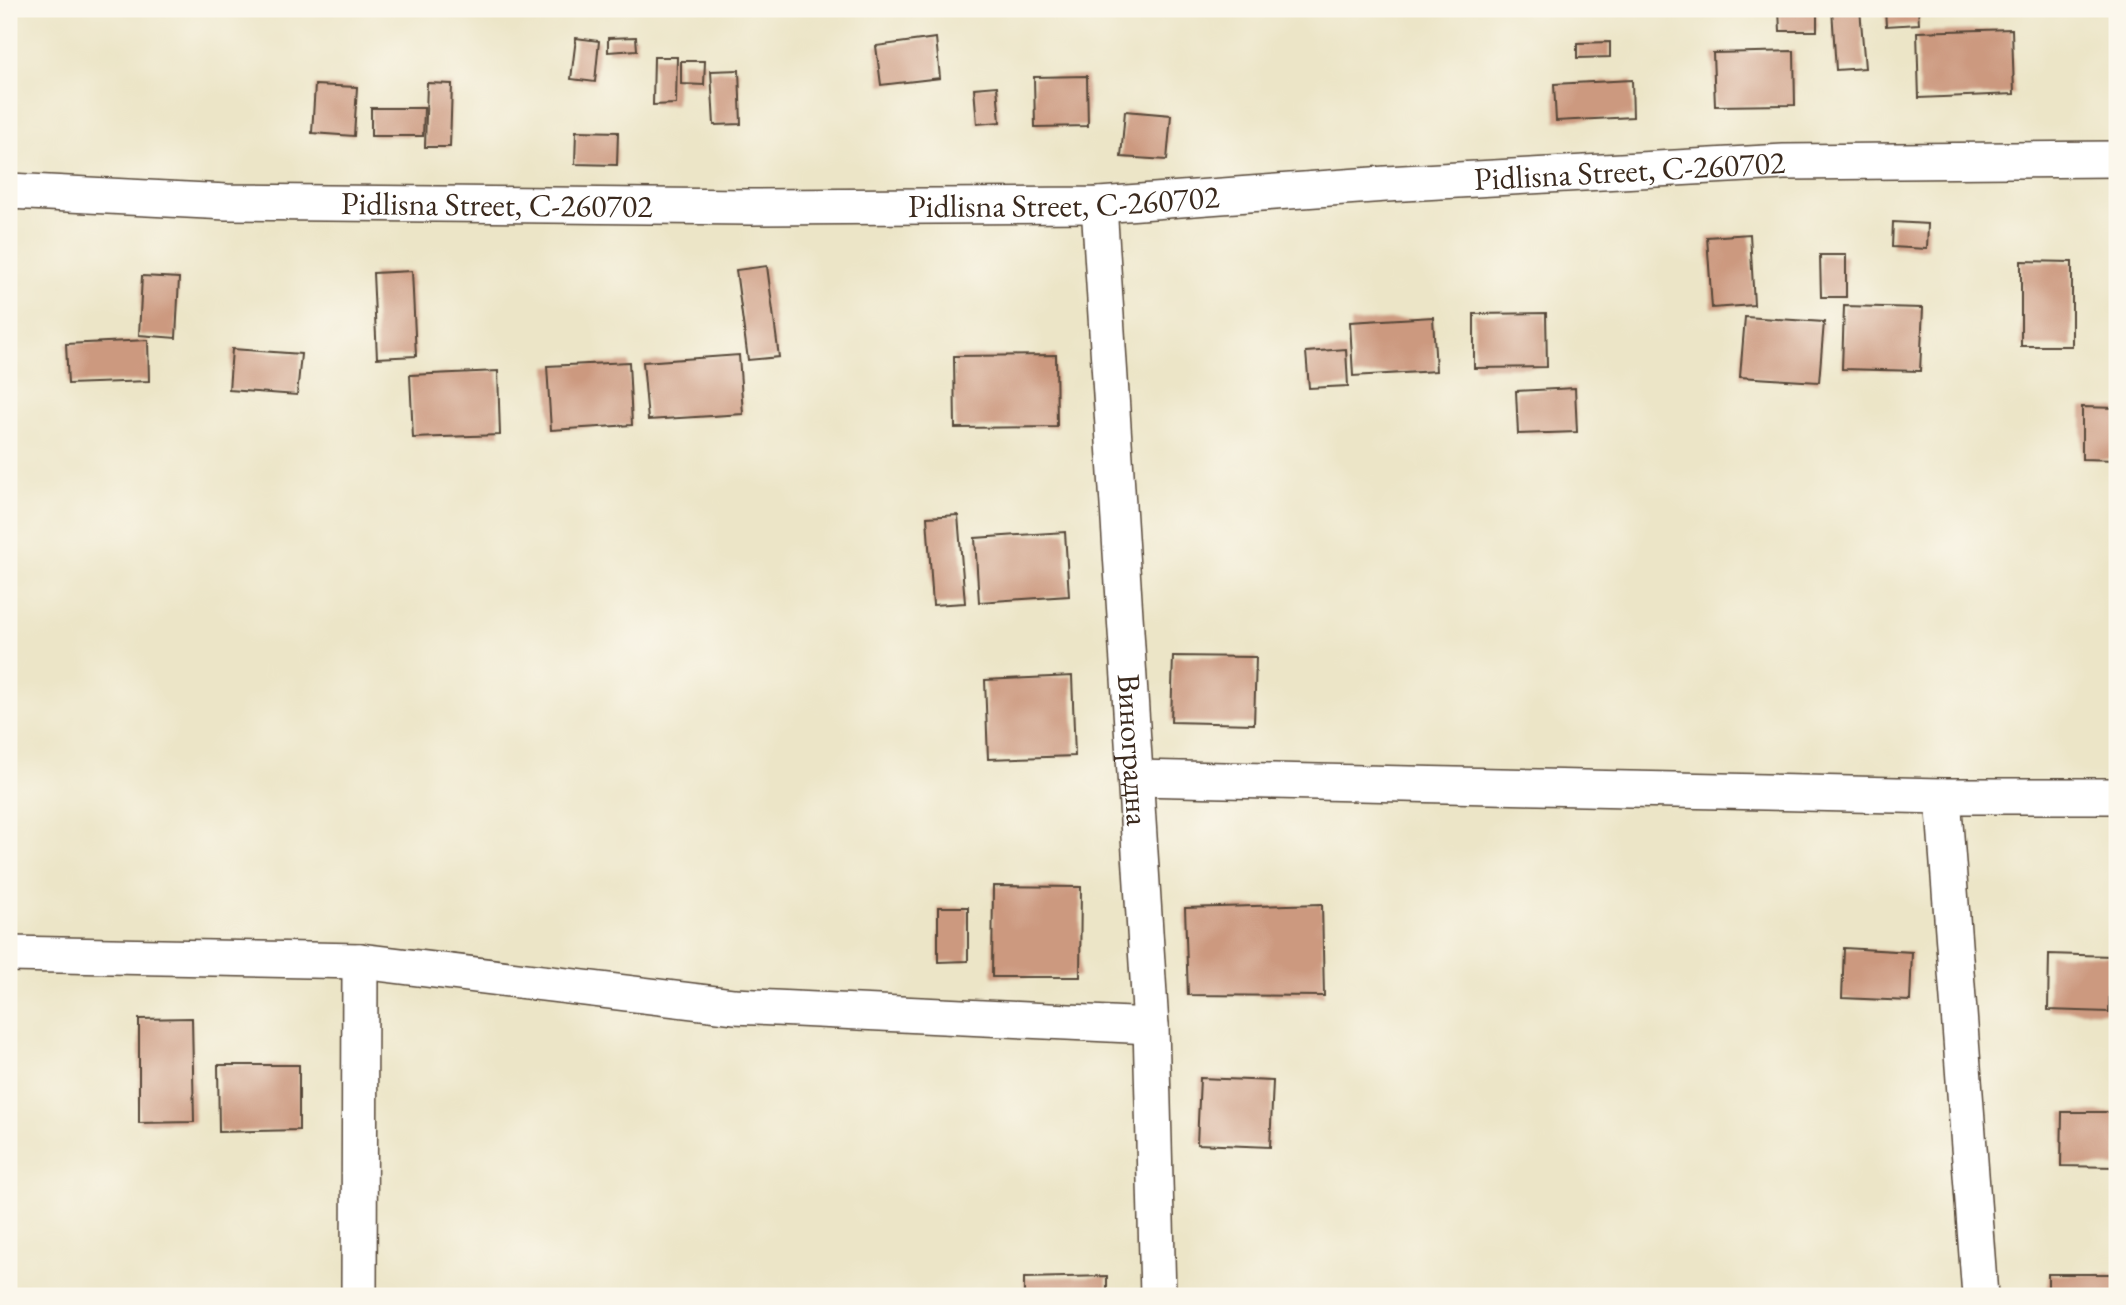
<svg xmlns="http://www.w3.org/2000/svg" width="2126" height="1305" font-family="'EB Garamond',serif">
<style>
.building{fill:#cc997f}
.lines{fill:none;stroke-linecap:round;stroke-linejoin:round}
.minor-casing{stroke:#564637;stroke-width:38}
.minor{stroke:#fff;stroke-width:35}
.labels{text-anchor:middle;stroke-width:5;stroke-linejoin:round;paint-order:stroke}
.street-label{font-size:32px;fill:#3b2a1e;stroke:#fbf7ec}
</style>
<rect width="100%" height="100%" fill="#fbf7ec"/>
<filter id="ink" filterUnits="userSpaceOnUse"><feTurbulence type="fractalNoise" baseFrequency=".0143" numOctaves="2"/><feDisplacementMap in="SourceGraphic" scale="14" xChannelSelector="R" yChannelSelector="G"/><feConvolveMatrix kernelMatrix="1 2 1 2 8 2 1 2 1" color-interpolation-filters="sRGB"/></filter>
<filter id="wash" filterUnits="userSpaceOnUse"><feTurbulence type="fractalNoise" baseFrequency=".00686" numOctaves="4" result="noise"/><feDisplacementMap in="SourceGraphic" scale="28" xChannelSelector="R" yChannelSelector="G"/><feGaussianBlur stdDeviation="1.57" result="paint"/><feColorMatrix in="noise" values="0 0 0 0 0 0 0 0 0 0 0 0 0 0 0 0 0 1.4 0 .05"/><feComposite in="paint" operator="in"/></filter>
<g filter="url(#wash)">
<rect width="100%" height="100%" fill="#ece5c7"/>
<g id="blocks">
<!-- building -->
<path class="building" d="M1779,9H1817V31H1780Z
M1832,9H1860L1865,68L1836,70Z
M1885,9H1918L1919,24L1886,26Z
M2012,29L2014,94L1919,98L1917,32Z
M636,37L637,50L608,52V38Z
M576,38L599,41L595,82L571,79Z
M936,38L940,78L881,85L876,46Z
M1610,42V57L1577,58V43Z
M1794,51L1795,105L1715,106L1713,53Z
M654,57H677L676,104L653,105Z
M681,61H705L704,85L681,84Z
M739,70L741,124L714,125L711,71Z
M1087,76L1088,126L1035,127L1034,77Z
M1632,80L1633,117L1556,121L1554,84Z
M427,83L452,84L450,147H425Z
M315,85L357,87L354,136L312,133Z
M997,86L1000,122L977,124L974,88Z
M371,108H424L423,136H371Z
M1125,111L1171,115L1167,160L1121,157Z
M576,131L618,132L617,165L575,164Z
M1893,222L1928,224L1927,249L1892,247Z
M1750,234L1754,305L1712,308L1707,237Z
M1820,255H1846V297H1821Z
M2021,261L2072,262V346H2021Z
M767,266L779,357L748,360L736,270Z
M412,271L416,356L377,358L373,273Z
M142,276L179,278L176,338L139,335Z
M1844,306L1923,308L1920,371L1842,369Z
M1546,313L1547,367L1474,368V314Z
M1433,317L1436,371L1353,376L1350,322Z
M1745,317L1824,322L1819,382L1740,377Z
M148,340L149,381L68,384L66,344Z
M232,349L301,354L297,395L229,390Z
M1346,349L1348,386L1309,388L1306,352Z
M739,355L743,414L648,420L643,362Z
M1056,355L1057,427L955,428L954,356Z
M629,362L632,425L551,430L547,366Z
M498,371L500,435L413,438L410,375Z
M1575,388L1577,432L1518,434L1516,391Z
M2082,407L2117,408V460L2082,459Z
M958,515L965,603L933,605L927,517Z
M1065,532L1069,596L979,602L975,538Z
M1173,656L1256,657L1254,724L1171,722Z
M1072,676L1075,756L988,759L985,680Z
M993,886L1081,887L1080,977H992Z
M1322,904L1324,996L1188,995L1185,908Z
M938,907H968V961L938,962Z
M1844,948L1912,952L1910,1001L1842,998Z
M2049,954L2111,956L2109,1012L2048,1010Z
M192,1018L194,1122L139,1123V1019Z
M218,1065H299V1130L219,1132Z
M1200,1078L1273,1081L1270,1147L1197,1144Z
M2062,1112H2117V1167L2061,1166Z
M2048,1274H2117V1296H2048Z
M1107,1276V1296H1024V1278Z"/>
</g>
</g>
<g filter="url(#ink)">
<use href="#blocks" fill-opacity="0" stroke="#564637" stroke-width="2"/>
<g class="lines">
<!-- minor casing -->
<g class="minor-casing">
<g id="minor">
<path id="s1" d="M9,191L227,202L750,207L1099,205L1386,184L1784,162L2117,159"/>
<path id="s2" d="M1099,205L1151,1026L1158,1296"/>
<path d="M1136,778L1943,796H2117"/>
<path d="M1943,796L1980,1296"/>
<path d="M9,954L360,961L734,1006L1151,1026"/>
<path d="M359,1296L360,961"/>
</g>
</g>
<!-- minor -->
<use href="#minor" class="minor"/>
</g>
</g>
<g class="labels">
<!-- street labels -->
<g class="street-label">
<text dy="11" stroke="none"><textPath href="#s1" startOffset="1622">Pidlisna Street, С-260702</textPath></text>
<text dy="11" stroke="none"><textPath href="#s1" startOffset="1055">Pidlisna Street, С-260702</textPath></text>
<text dy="11" stroke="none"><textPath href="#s1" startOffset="488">Pidlisna Street, С-260702</textPath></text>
<text dy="11" stroke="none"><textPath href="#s2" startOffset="546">Виноградна</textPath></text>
</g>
</g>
<!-- margin -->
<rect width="2126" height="1305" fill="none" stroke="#fbf7ec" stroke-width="35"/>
</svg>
